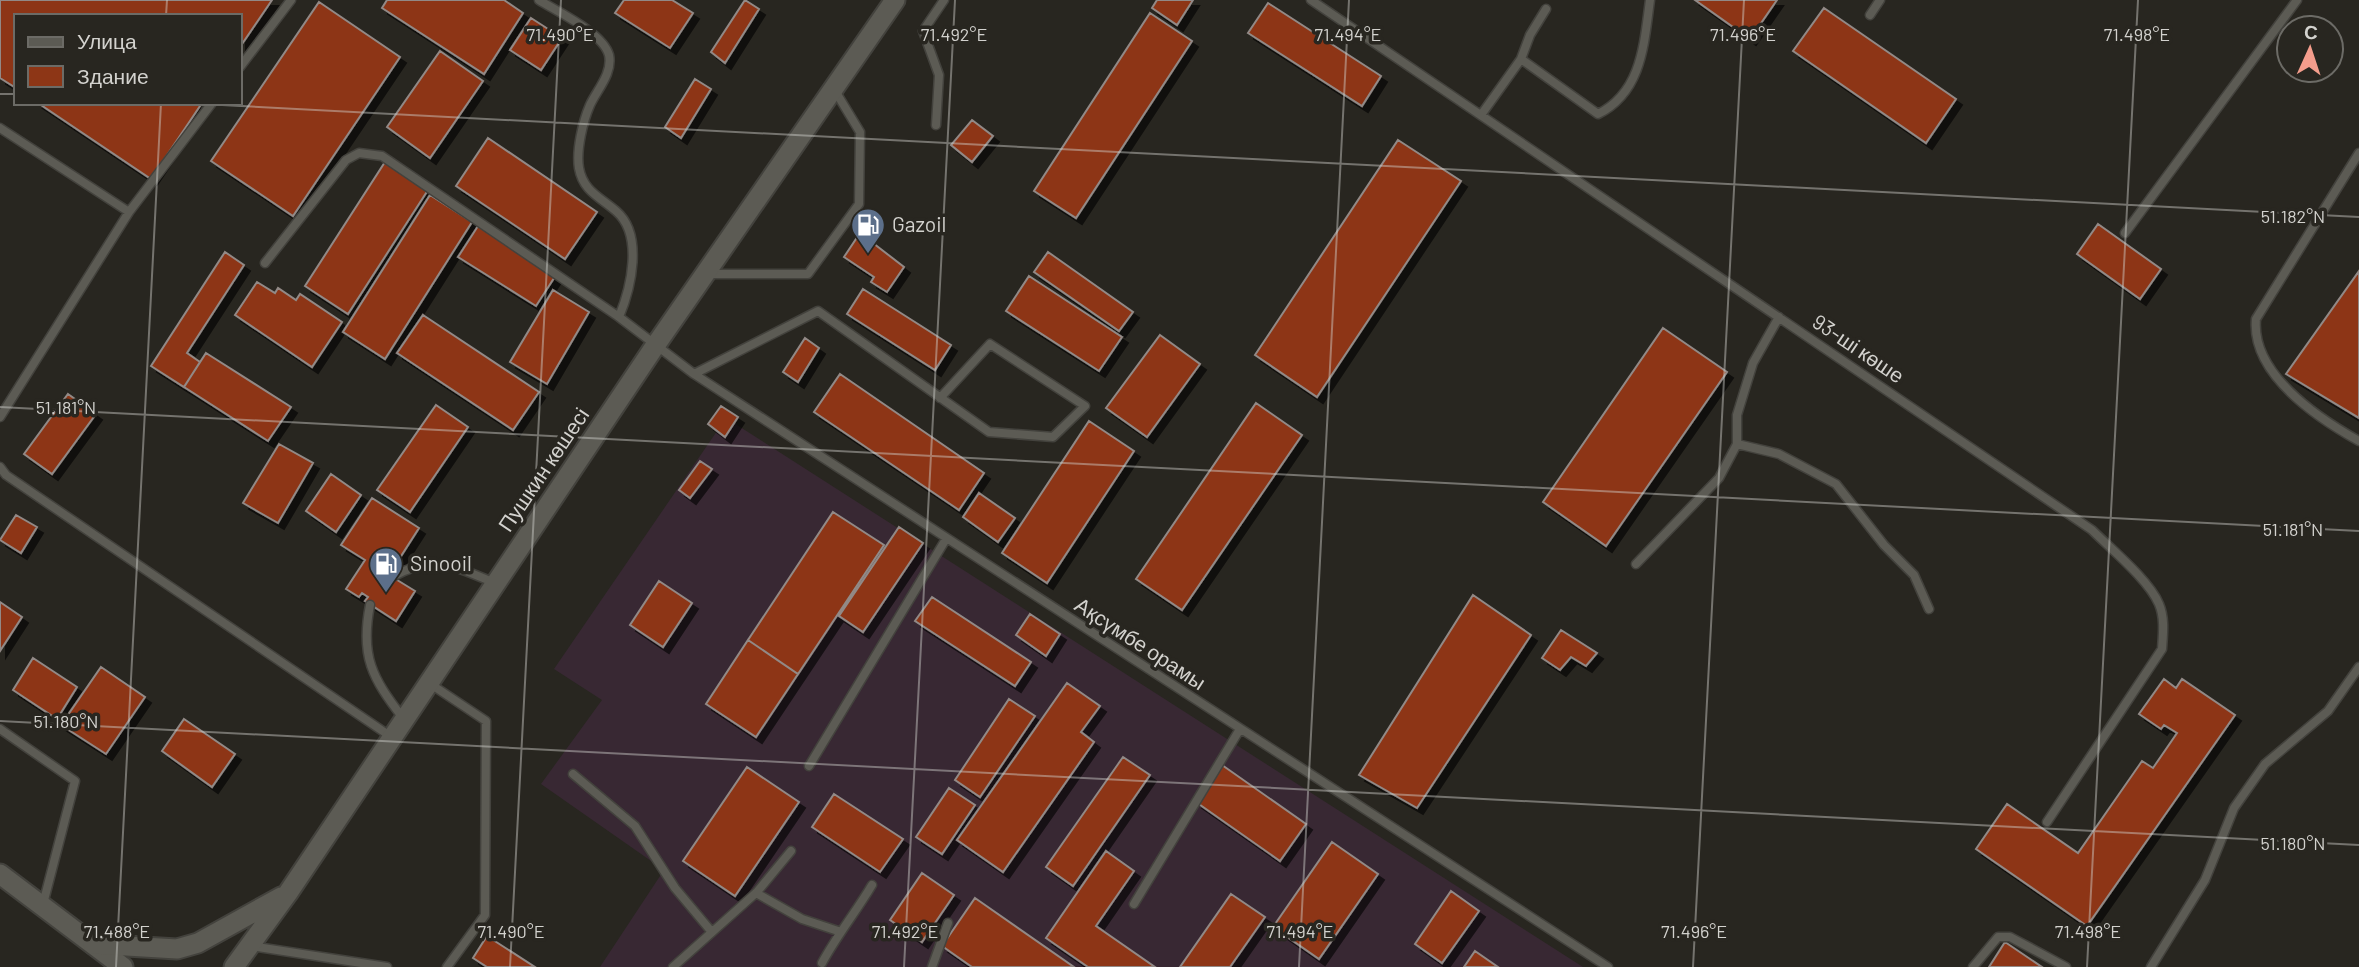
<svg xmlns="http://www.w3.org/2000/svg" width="2359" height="967" font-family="Barlow,sans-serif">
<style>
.industrial{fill:#382833}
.building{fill:#8d3616;stroke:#928986;stroke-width:2;filter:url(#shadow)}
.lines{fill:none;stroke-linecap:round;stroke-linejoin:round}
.service-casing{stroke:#43423d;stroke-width:11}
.tertiary-casing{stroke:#43423d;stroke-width:23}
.secondary-casing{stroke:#43423d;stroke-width:23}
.service{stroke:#5c5b54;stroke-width:8}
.tertiary{stroke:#5c5b54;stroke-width:19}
.secondary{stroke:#5c5b54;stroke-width:19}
.ticks{fill:none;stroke:#d3d2ce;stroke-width:2;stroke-opacity:0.45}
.labels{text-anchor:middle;stroke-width:7;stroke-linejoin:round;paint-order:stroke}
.poi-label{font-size:21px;fill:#d3d2ce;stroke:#282620;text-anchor:start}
.street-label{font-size:21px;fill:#d3d2ce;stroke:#282620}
.ticks-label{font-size:18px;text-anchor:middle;fill:#d3d2ce;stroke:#282620;stroke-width:7;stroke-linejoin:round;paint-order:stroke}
</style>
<defs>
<filter id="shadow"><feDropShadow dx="6" dy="6" stdDeviation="0" flood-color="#0009"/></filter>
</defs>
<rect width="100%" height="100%" fill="#282620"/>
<!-- industrial -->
<path class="industrial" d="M726,418L1583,967H600L664,870L541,784L602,700L554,669Z"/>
<!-- building -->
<path class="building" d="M0,0H272L240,47V16H16V88L0,78Z
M387,0H504L523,13L484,74L382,8Z
M624,0H672L693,13L670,48L615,13Z
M745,0L759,9L725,63L711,52Z
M1157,0H1193L1177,25L1152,8Z
M1695,0H1777L1750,39Z
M319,2L400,57L293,216L211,161Z
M1268,3L1381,76L1362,106L1248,33Z
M1824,8L1956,99L1926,143L1793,51Z
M1150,13L1192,41L1076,218L1034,191Z
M531,18L562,38L541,70L510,50Z
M440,51L483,81L430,158L387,127Z
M695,79L711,89L681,138L665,127Z
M38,103H202L151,179Z
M972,120L993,136L972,162L951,145Z
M488,138L597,212L565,259L456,186Z
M1398,140L1461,181L1317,397L1255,355Z
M385,162L428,190L348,314L305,286Z
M430,195L472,222L385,359L343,332Z
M2098,224L2161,269L2140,299L2077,254Z
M478,226L556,275L536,306L458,257Z
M860,233L904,267L887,292L871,282L874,277L844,257Z
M225,252L244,265L187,353L200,362L184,387L151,366Z
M1048,252L1133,312L1119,331L1034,272Z
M2359,271V418L2286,374Z
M1029,276L1122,337L1099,371L1006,311Z
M257,282L275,293L278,288L296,300L300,294L342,322L312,367L235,315Z
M863,289L951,345L935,370L847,314Z
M553,290L589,312L547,384L510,362Z
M423,315L539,392L513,430L397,353Z
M1663,328L1727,372L1606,546L1543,502Z
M1160,335L1200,364L1147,437L1106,408Z
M805,338L819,348L798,382L783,372Z
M206,353L291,407L268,441L184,387Z
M840,374L984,473L959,510L814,412Z
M68,394L96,414L52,474L24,454Z
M1256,403L1302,435L1182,610L1136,579Z
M436,405L468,427L410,512L377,490Z
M721,406L738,417L725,437L708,424Z
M1089,421L1134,451L1047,583L1002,553Z
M279,444L313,463L278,523L243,503Z
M700,461L712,469L690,498L679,490Z
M331,474L361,495L336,532L306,511Z
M979,493L1015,518L998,542L963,517Z
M372,498L419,528L389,575L415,591L396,621L365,601L368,597L362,593L359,597L346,589L365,560L341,545Z
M833,512L884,545L798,674L748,640Z
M16,515L37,527L21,553L0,540Z
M899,527L923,543L863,632L839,616Z
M659,581L692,603L663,647L630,625Z
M1473,595L1531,635L1417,808L1359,775Z
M932,597L1031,662L1015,686L915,621Z
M0,602L22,617L0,651Z
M1030,614L1060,634L1046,656L1016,635Z
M1561,630L1597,653L1586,666L1571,657L1560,670L1542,658Z
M748,640L798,674L756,737L706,704Z
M33,658L77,687L57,719L13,690Z
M101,667L145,697L106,754L61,725Z
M2164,679L2176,688L2182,679L2235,715L2087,926L1976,849L2007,804L2078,853L2142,761L2153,768L2177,733L2164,725L2161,729L2139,714Z
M1067,683L1100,706L1081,732L1094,742L1003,872L957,840Z
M1009,699L1035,716L980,797L955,780Z
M184,719L235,754L212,787L162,751Z
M1123,757L1150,775L1073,886L1046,867Z
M1222,765L1306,824L1280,861L1196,802Z
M747,767L799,802L735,896L683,861Z
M949,788L975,805L942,854L916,837Z
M834,794L903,839L880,872L812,827Z
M1332,842L1378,874L1319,959L1273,927Z
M1106,851L1134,871L1096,926L1155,967H1088L1046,938Z
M922,873L954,895L922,942L890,920Z
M1451,891L1479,911L1442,963L1415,944Z
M1231,894L1265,917L1230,967H1180Z
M975,898L1074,967H972L942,946Z
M487,936L535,967H487L473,958Z
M2005,942L2042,967H1989Z
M1475,951L1498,967H1464Z"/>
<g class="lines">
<!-- service casing -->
<g class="service-casing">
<path id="service" d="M539,0C558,12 603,33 609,55C613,73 597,90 590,105C583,121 576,150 579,168C583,191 600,197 616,211C644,235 631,288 619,317
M1311,0L2092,530C2111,549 2149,580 2159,604C2165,618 2163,634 2162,649L2047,822
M1546,9L1530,35L1521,59L1598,114C1642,92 1644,44 1650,0
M1870,15L1880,0
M240,67L291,0
M1481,115L1521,59
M936,125L939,75L923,31L944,0
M0,128L129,212
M2359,153L2256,319C2251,373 2316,417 2359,441
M2125,233L2297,0
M265,263L346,160L359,153L382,156L619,317L694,374L1608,967
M708,274H808L859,204L860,132L834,89
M694,374L818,311L989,432L1053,437L1085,406L990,344L940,398
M0,417L129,212L212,103
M1737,444L1779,454L1836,484L1884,545L1914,575L1929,609
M0,467L6,475L390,736
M1636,564L1719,478L1737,444V415L1753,363L1779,317
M392,577C433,554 454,566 495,583
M370,605C360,656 372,678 403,718
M429,683L486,721L485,915L447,967
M0,729L75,781L43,904
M809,766L946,539
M573,774L635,826L675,888L711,931
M756,893L802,919L838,931
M1134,904L1240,729
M251,946L387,967
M822,963C837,935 856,912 872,885
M673,967L757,892L791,851
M932,967L948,923
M1973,967L1998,937H2010L2066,967
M2151,967L2205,880L2234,808L2265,764L2328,711L2359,667"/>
</g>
<!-- tertiary casing -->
<g class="tertiary-casing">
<path id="tertiary" d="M0,874L123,967"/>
</g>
<!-- secondary casing -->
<g class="secondary-casing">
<path id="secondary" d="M93,944L177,949L198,943L281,897
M234,967L288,893L655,346L895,0"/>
</g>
<!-- service -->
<use href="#service" class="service"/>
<!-- tertiary -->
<use href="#tertiary" class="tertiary"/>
<!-- secondary -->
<use href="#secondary" class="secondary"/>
</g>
<!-- ticks -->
<path class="ticks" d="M166,16L167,0M0,94H16M183,103L2359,217M0,407L2359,531M0,721L2359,845M116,967L161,103M510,967L561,0M904,967L955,0M1299,967L1349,0M1693,967L1744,0M2087,967L2138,0"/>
<!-- icons -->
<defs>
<g id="fuel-pin" transform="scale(1.75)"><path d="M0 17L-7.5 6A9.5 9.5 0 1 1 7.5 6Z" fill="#5c6f8a" stroke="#282620"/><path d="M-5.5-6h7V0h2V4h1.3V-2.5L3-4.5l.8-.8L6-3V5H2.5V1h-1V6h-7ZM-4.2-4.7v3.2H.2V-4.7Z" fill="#fff"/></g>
</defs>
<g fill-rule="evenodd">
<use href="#fuel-pin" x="868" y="225"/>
<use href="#fuel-pin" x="386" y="564"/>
</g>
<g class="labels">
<!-- poi labels -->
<g class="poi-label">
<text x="892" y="232">Gazoil</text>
<text x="410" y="571">Sinooil</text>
</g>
<!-- street labels -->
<g class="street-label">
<text transform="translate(1858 349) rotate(34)" y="7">93-ші көше</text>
<text transform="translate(544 470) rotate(-56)" y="7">Пушкин көшесі</text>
<text transform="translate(1140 644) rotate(33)" y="7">Ақсүмбе орамы</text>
</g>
</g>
<g class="ticks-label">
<text x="560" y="41">71.490°E</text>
<text x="954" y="41">71.492°E</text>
<text x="1348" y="41">71.494°E</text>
<text x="1743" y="41">71.496°E</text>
<text x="2137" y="41">71.498°E</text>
<text x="2293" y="223">51.182°N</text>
<text x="66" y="414">51.181°N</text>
<text x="2293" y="536">51.181°N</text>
<text x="66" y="728">51.180°N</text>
<text x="2293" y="850">51.180°N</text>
<text x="117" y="938">71.488°E</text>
<text x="511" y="938">71.490°E</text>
<text x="905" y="938">71.492°E</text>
<text x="1300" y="938">71.494°E</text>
<text x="1694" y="938">71.496°E</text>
<text x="2088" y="938">71.498°E</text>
</g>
<!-- legend -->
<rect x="14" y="14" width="228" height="91" fill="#282620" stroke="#6c6b66" stroke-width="2"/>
<rect x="28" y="37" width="35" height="10" fill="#5c5b54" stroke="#6c6b66" stroke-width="2"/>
<text x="77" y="49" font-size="21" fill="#d3d2ce">Улица</text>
<rect x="28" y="66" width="35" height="21" fill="#8d3616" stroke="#6c6b66" stroke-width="2"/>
<text x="77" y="84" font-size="21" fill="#d3d2ce">Здание</text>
<!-- north arrow -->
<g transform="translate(2310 49) rotate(3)"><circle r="33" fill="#282620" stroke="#6c6b66" stroke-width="2"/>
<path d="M0-5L12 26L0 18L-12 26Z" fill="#f49d8c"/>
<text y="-10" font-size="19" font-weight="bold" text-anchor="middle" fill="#d3d2ce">С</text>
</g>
</svg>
